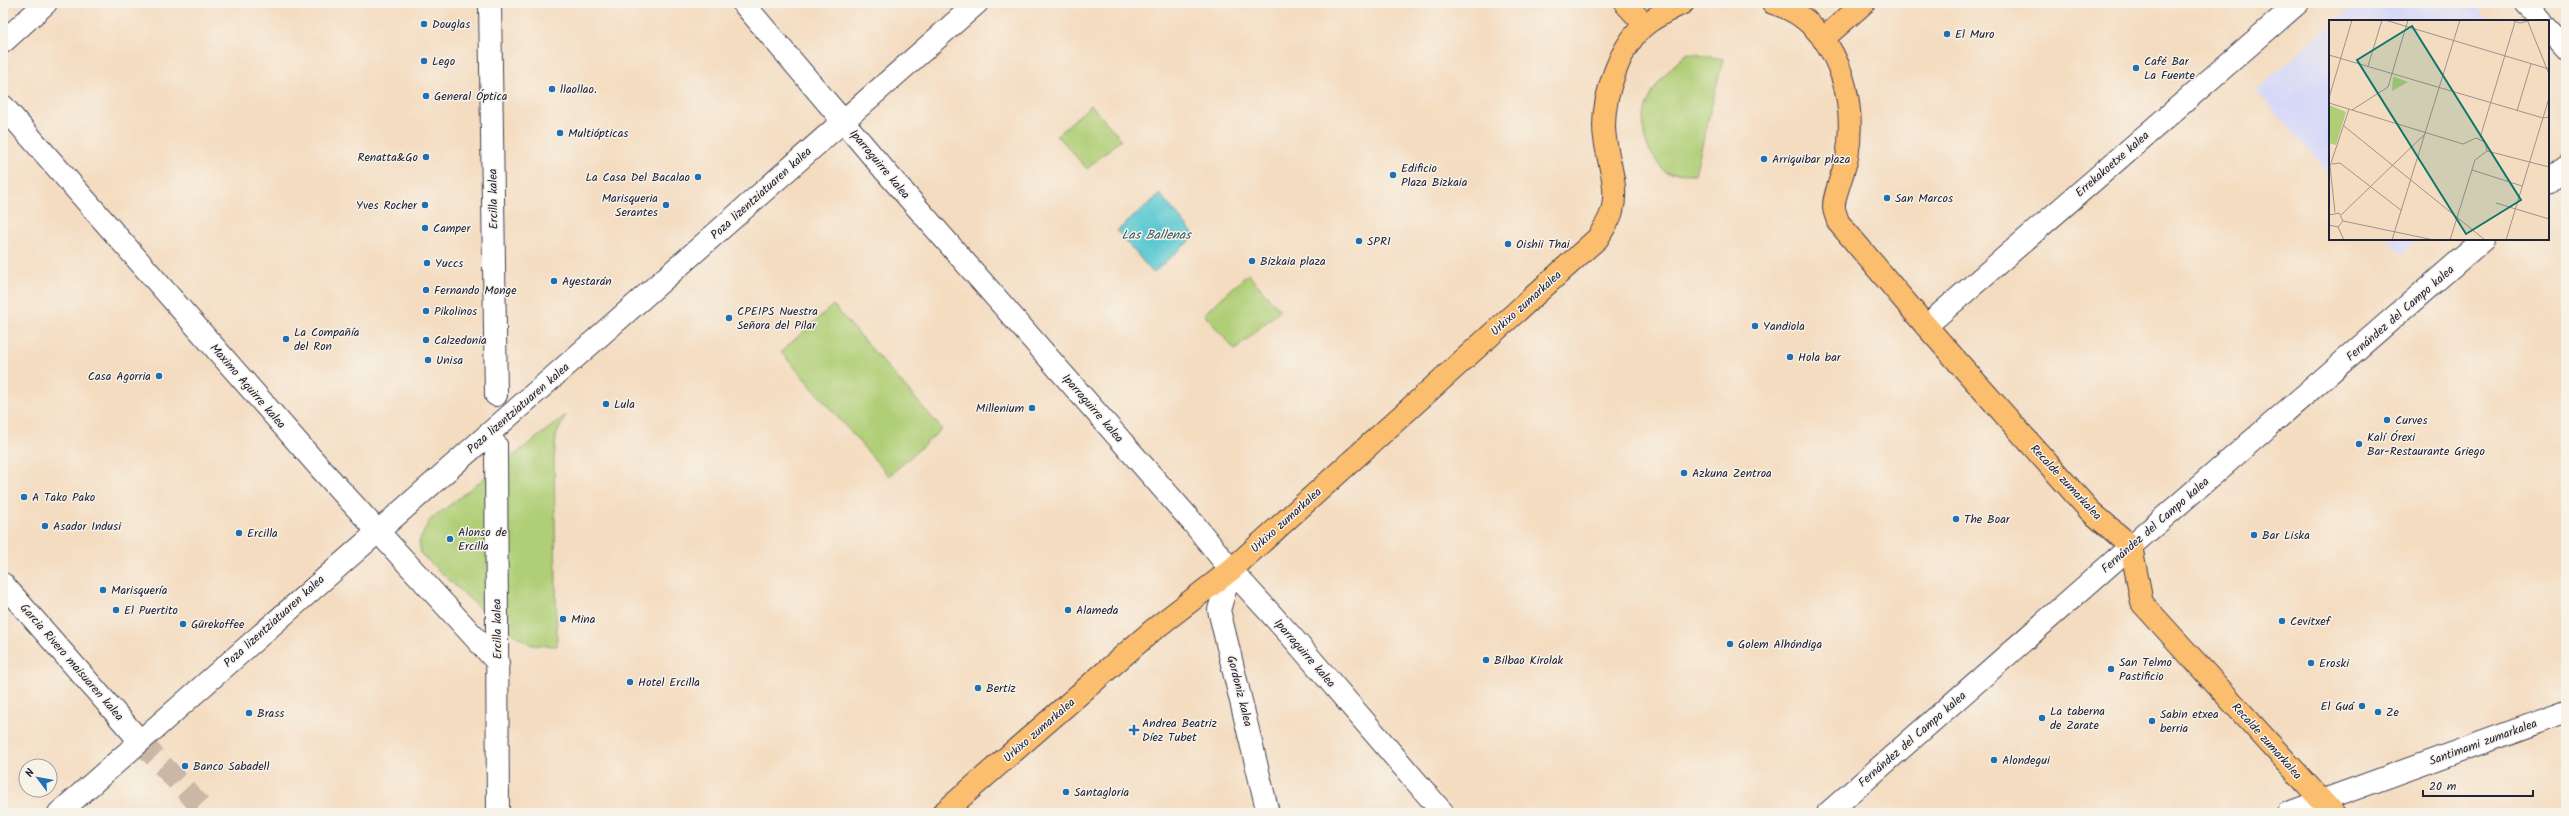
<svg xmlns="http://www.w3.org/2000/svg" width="2569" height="816" font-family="Kalam,sans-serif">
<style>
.built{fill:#d6d8f8}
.green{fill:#afce75;stroke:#687858}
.water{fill:#5bc9d1;stroke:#3e7686}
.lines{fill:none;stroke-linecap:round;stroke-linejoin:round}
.minor-tunnel{stroke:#cab7a5;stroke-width:22;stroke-dasharray:22 11;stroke-linecap:butt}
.minor-casing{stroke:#423e4f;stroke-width:24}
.major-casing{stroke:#423e4f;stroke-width:24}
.minor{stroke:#fff;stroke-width:22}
.major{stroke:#fbbd6e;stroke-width:22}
.poi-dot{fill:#1f6fb2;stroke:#f7f3e8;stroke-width:1.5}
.labels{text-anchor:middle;stroke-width:3;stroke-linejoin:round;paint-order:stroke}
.poi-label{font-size:12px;fill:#22223b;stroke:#f7f3e8;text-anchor:start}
.street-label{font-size:12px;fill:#22223b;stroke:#f7f3e8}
.water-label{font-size:13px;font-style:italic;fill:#335468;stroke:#f7f3e8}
.inset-road{fill:none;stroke:#a0928b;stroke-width:1}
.view{fill:#0f766e;fill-opacity:0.15;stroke:#0f766e;stroke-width:2}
.inset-edge{fill:none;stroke:#22223b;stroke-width:2}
</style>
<rect width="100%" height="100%" fill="#f7f3e8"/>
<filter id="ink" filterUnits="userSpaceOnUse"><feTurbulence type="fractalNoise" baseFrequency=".025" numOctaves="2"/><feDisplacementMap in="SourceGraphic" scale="8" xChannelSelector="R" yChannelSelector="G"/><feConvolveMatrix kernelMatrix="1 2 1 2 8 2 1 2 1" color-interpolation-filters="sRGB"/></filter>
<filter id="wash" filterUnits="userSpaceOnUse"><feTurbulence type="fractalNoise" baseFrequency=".012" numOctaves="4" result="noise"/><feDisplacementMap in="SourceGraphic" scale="16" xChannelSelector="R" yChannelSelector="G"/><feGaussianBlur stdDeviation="0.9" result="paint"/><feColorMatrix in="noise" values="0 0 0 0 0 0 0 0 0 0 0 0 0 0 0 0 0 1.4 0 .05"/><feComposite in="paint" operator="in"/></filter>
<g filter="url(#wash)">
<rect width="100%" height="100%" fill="#f4dcc0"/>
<!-- built -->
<path class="built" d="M2355,3H2473L2488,21H2335Z
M2330,25V174L2256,91Z
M2388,239H2417L2401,254Z"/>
<!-- green -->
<path class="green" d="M1688,53L1723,59L1695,174L1666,173C1658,163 1648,151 1645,139C1636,104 1663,73 1688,53Z
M1091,105L1121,139L1087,169L1057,135Z
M1248,274L1280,310L1235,350L1204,314Z
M833,305L942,429L889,476L781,352Z
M566,415L556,436L554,460L557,646L532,645L510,632L490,618L421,554L419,542L429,521Z"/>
<!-- water -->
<path class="water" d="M1160,194L1195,236L1153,273L1117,231Z"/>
</g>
<g filter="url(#ink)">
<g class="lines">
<!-- minor-tunnel -->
<path class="minor-tunnel" d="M140,741L207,813"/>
<!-- minor casing -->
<g class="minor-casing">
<path id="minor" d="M490,3L496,395
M743,3L886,172L1194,524L1231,570L1292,637L1443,813
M2526,3L2542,21
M2548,28L2566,48
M3,42L46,3
M3,106L321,469L498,663
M2548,183L2566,167
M1926,326L2298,3
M496,445L498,813
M1231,570L1219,610L1268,813
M3,584L140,741
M59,813L977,3
M1828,813L2131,546L2484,239
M2288,813L2566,712"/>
</g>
<!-- major casing -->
<g class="major-casing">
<path id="major" d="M1625,3L1645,25
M1773,3C1837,22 1858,99 1847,157C1845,169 1833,197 1834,207C1834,212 1837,217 1838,222L1926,326L2090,511L2131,546L2142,603L2333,813
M1823,39L1864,3
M943,813L1153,630L1231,570L1598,238C1603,229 1610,220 1612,211C1620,182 1604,155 1604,126C1604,94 1620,45 1646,24C1658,15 1670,9 1683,3"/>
</g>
<!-- minor -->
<use href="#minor" class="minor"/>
<!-- major -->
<use href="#major" class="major"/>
</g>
</g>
<!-- markers -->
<g class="poi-dot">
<circle cx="424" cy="24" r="4"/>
<circle cx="1947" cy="34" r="4"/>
<circle cx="424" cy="61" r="4"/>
<circle cx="2136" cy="68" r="4"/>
<circle cx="552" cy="89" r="4"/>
<circle cx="426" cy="96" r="4"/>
<circle cx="560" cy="133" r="4"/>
<circle cx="426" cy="157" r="4"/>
<circle cx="1764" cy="159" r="4"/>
<circle cx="1393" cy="175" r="4"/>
<circle cx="698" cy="177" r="4"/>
<circle cx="1887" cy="198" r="4"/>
<circle cx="425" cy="205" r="4"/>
<circle cx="666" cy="205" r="4"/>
<circle cx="425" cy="228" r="4"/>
<circle cx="1359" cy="241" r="4"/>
<circle cx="1508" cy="244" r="4"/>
<circle cx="1252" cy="261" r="4"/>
<circle cx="427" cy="263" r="4"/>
<circle cx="554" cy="281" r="4"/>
<circle cx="426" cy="290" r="4"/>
<circle cx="426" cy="311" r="4"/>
<circle cx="729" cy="318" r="4"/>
<circle cx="1755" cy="326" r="4"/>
<circle cx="286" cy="339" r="4"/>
<circle cx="426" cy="340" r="4"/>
<circle cx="1790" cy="357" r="4"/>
<circle cx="428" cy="360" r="4"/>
<circle cx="159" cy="376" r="4"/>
<circle cx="606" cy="404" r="4"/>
<circle cx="1032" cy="408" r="4"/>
<circle cx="2387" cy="420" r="4"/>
<circle cx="2359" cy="444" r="4"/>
<circle cx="1684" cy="473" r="4"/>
<circle cx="24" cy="497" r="4"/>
<circle cx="1956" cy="519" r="4"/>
<circle cx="45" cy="526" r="4"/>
<circle cx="239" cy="533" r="4"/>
<circle cx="2254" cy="535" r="4"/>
<circle cx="450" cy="539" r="4"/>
<circle cx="103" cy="590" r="4"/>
<circle cx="116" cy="610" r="4"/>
<circle cx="1068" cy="610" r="4"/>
<circle cx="563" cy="619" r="4"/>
<circle cx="2282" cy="621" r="4"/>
<circle cx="183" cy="624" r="4"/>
<circle cx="1730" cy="644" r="4"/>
<circle cx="1486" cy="660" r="4"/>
<circle cx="2311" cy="663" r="4"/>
<circle cx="2111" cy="669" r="4"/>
<circle cx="630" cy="682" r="4"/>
<circle cx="978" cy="688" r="4"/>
<circle cx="2362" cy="706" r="4"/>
<circle cx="2378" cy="712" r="4"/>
<circle cx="249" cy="713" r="4"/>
<circle cx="2042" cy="718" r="4"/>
<circle cx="2152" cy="721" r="4"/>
<path d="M1132 724h4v4h4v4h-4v4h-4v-4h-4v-4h4z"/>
<circle cx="1994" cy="760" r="4"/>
<circle cx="185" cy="766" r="4"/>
<circle cx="1066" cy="792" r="4"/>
</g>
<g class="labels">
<!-- poi labels -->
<g class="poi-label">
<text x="432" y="28">Douglas</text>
<text x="1955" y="38">El Muro</text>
<text x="432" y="65">Lego</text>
<text x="2144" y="65">Café Bar<tspan x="2144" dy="14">La Fuente</tspan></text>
<text x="560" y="93">llaollao.</text>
<text x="434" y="100">General Óptica</text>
<text x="568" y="137">Multiópticas</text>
<text x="418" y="161" text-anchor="end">Renatta&amp;Go</text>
<text x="1772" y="163">Arriquibar plaza</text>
<text x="1401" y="172">Edificio<tspan x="1401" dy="14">Plaza Bizkaia</tspan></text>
<text x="690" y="181" text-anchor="end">La Casa Del Bacalao</text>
<text x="658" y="202" text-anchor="end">Marisqueria<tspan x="658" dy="14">Serantes</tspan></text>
<text x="1895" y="202">San Marcos</text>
<text x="417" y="209" text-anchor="end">Yves Rocher</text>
<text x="433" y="232">Camper</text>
<text x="1367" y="245">SPRI</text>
<text x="1516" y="248">Oishii Thai</text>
<text x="1260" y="265">Bizkaia plaza</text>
<text x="435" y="267">Yuccs</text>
<text x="562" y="285">Ayestarán</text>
<text x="434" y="294">Fernando Monge</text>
<text x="434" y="315">Pikolinos</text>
<text x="737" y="315">CPEIPS Nuestra<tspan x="737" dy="14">Señora del Pilar</tspan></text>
<text x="1763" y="330">Yandiola</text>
<text x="294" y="336">La Compañía<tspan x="294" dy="14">del Ron</tspan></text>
<text x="434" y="344">Calzedonia</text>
<text x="1798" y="361">Hola bar</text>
<text x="436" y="364">Unisa</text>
<text x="151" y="380" text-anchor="end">Casa Agorria</text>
<text x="614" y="408">Lula</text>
<text x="1024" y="412" text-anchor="end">Millenium</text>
<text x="2395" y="424">Curves</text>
<text x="2367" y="441">Kalí Órexi<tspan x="2367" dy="14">Bar-Restaurante Griego</tspan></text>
<text x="1692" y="477">Azkuna Zentroa</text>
<text x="32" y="501">A Tako Pako</text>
<text x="1964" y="523">The Boar</text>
<text x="53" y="530">Asador Indusi</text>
<text x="458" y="536">Alonso de<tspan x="458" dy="14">Ercilla</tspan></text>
<text x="247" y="537">Ercilla</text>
<text x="2262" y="539">Bar Liska</text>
<text x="111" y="594">Marisquería</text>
<text x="124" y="614">El Puertito</text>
<text x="1076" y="614">Alameda</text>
<text x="571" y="623">Mina</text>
<text x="2290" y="625">Cevitxef</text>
<text x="191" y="628">Gürekoffee</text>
<text x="1738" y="648">Golem Alhóndiga</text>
<text x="1494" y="664">Bilbao Kirolak</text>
<text x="2119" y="666">San Telmo<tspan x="2119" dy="14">Pastificio</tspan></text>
<text x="2319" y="667">Eroski</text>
<text x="638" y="686">Hotel Ercilla</text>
<text x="986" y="692">Bertiz</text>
<text x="2354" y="710" text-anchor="end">El Guá</text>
<text x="2050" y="715">La taberna<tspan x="2050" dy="14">de Zarate</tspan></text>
<text x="2386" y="716">Ze</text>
<text x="257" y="717">Brass</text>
<text x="2160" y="718">Sabin etxea<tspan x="2160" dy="14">berria</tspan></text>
<text x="1142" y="727">Andrea Beatriz<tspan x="1142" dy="14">Díez Tubet</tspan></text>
<text x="2002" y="764">Alondegui</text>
<text x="193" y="770">Banco Sabadell</text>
<text x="1074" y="796">Santagloria</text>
</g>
<!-- street labels -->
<g class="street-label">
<text transform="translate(880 164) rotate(50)" y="4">Iparraguirre kalea</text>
<text transform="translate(2112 164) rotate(-41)" y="4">Errekakoetxe kalea</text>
<text transform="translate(761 193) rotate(-42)" y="4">Poza lizentziatuaren kalea</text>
<text transform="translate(493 199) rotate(-91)" y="4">Ercilla kalea</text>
<text transform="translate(1526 303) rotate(-42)" y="4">Urkixo zumarkalea</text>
<text transform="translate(2400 313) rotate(-41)" y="4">Fernández del Campo kalea</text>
<text transform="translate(248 386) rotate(49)" y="4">Maximo Aguirre kalea</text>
<text transform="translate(518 408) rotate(-41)" y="4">Poza lizentziatuaren kalea</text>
<text transform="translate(1093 408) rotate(49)" y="4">Iparraguirre kalea</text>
<text transform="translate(2066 482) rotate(47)" y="4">Recalde zumarkalea</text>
<text transform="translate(1286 520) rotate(-42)" y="4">Urkixo zumarkalea</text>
<text transform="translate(2155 525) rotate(-41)" y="4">Fernández del Campo kalea</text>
<text transform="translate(274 621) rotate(-42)" y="4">Poza lizentziatuaren kalea</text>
<text transform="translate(497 629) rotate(-91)" y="4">Ercilla kalea</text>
<text transform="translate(1305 653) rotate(49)" y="4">Iparraguirre kalea</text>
<text transform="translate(72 662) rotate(49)" y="4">Garcia Rivero maisuaren kalea</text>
<text transform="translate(1240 691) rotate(76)" y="4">Gordoniz kalea</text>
<text transform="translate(1039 730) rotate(-41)" y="4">Urkixo zumarkalea</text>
<text transform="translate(1912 739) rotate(-41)" y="4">Fernández del Campo kalea</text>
<text transform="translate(2267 741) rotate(48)" y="4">Recalde zumarkalea</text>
<text transform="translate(2483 742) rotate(-20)" y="4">Santimami zumarkalea</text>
</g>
<!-- water labels -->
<g class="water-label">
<text x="1156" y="239">Las Ballenas</text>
</g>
</g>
<!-- overview -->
<g transform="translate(2329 20)">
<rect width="220" height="220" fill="#f4dcc0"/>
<path d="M64,57H66L79,62L63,71ZM0,85L17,92L7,125L0,123Z" fill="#afce75"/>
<path class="inset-road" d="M56,0L220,49M182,0L191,3L204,0M199,2L220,54M0,35L214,98L220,97M39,46L53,0M0,78L23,0M0,83L134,124L147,118L156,122L158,131L146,140L121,220M23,90L59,67L79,0M188,91L202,44M15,106L156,220M151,118L186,2M158,131L220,147M3,144L11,143L73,191M1,146L20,89M1,146L6,192M143,150L193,166M167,183L220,199M0,195L10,193L14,201L9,207L0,205M12,195L97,113M14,201L105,220M9,207L15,220M63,220L131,0M177,220L220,78"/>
<path class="view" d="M83,6L192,180L137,214L28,40Z"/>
<rect width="220" height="220" class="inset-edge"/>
</g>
<!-- margin -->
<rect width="2569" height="816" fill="none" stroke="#f7f3e8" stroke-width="16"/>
<!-- north arrow -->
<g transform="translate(38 778) rotate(302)"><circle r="19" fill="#f7f3e8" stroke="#a29fa3"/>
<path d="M0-3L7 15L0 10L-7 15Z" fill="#1f6fb2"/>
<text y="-6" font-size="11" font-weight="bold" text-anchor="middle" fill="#22223b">N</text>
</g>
<!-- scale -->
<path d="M2423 790v6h110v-6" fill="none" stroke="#22223b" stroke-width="2"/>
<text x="2429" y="790" font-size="12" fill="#22223b" stroke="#f7f3e8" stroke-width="3" paint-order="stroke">20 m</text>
</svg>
